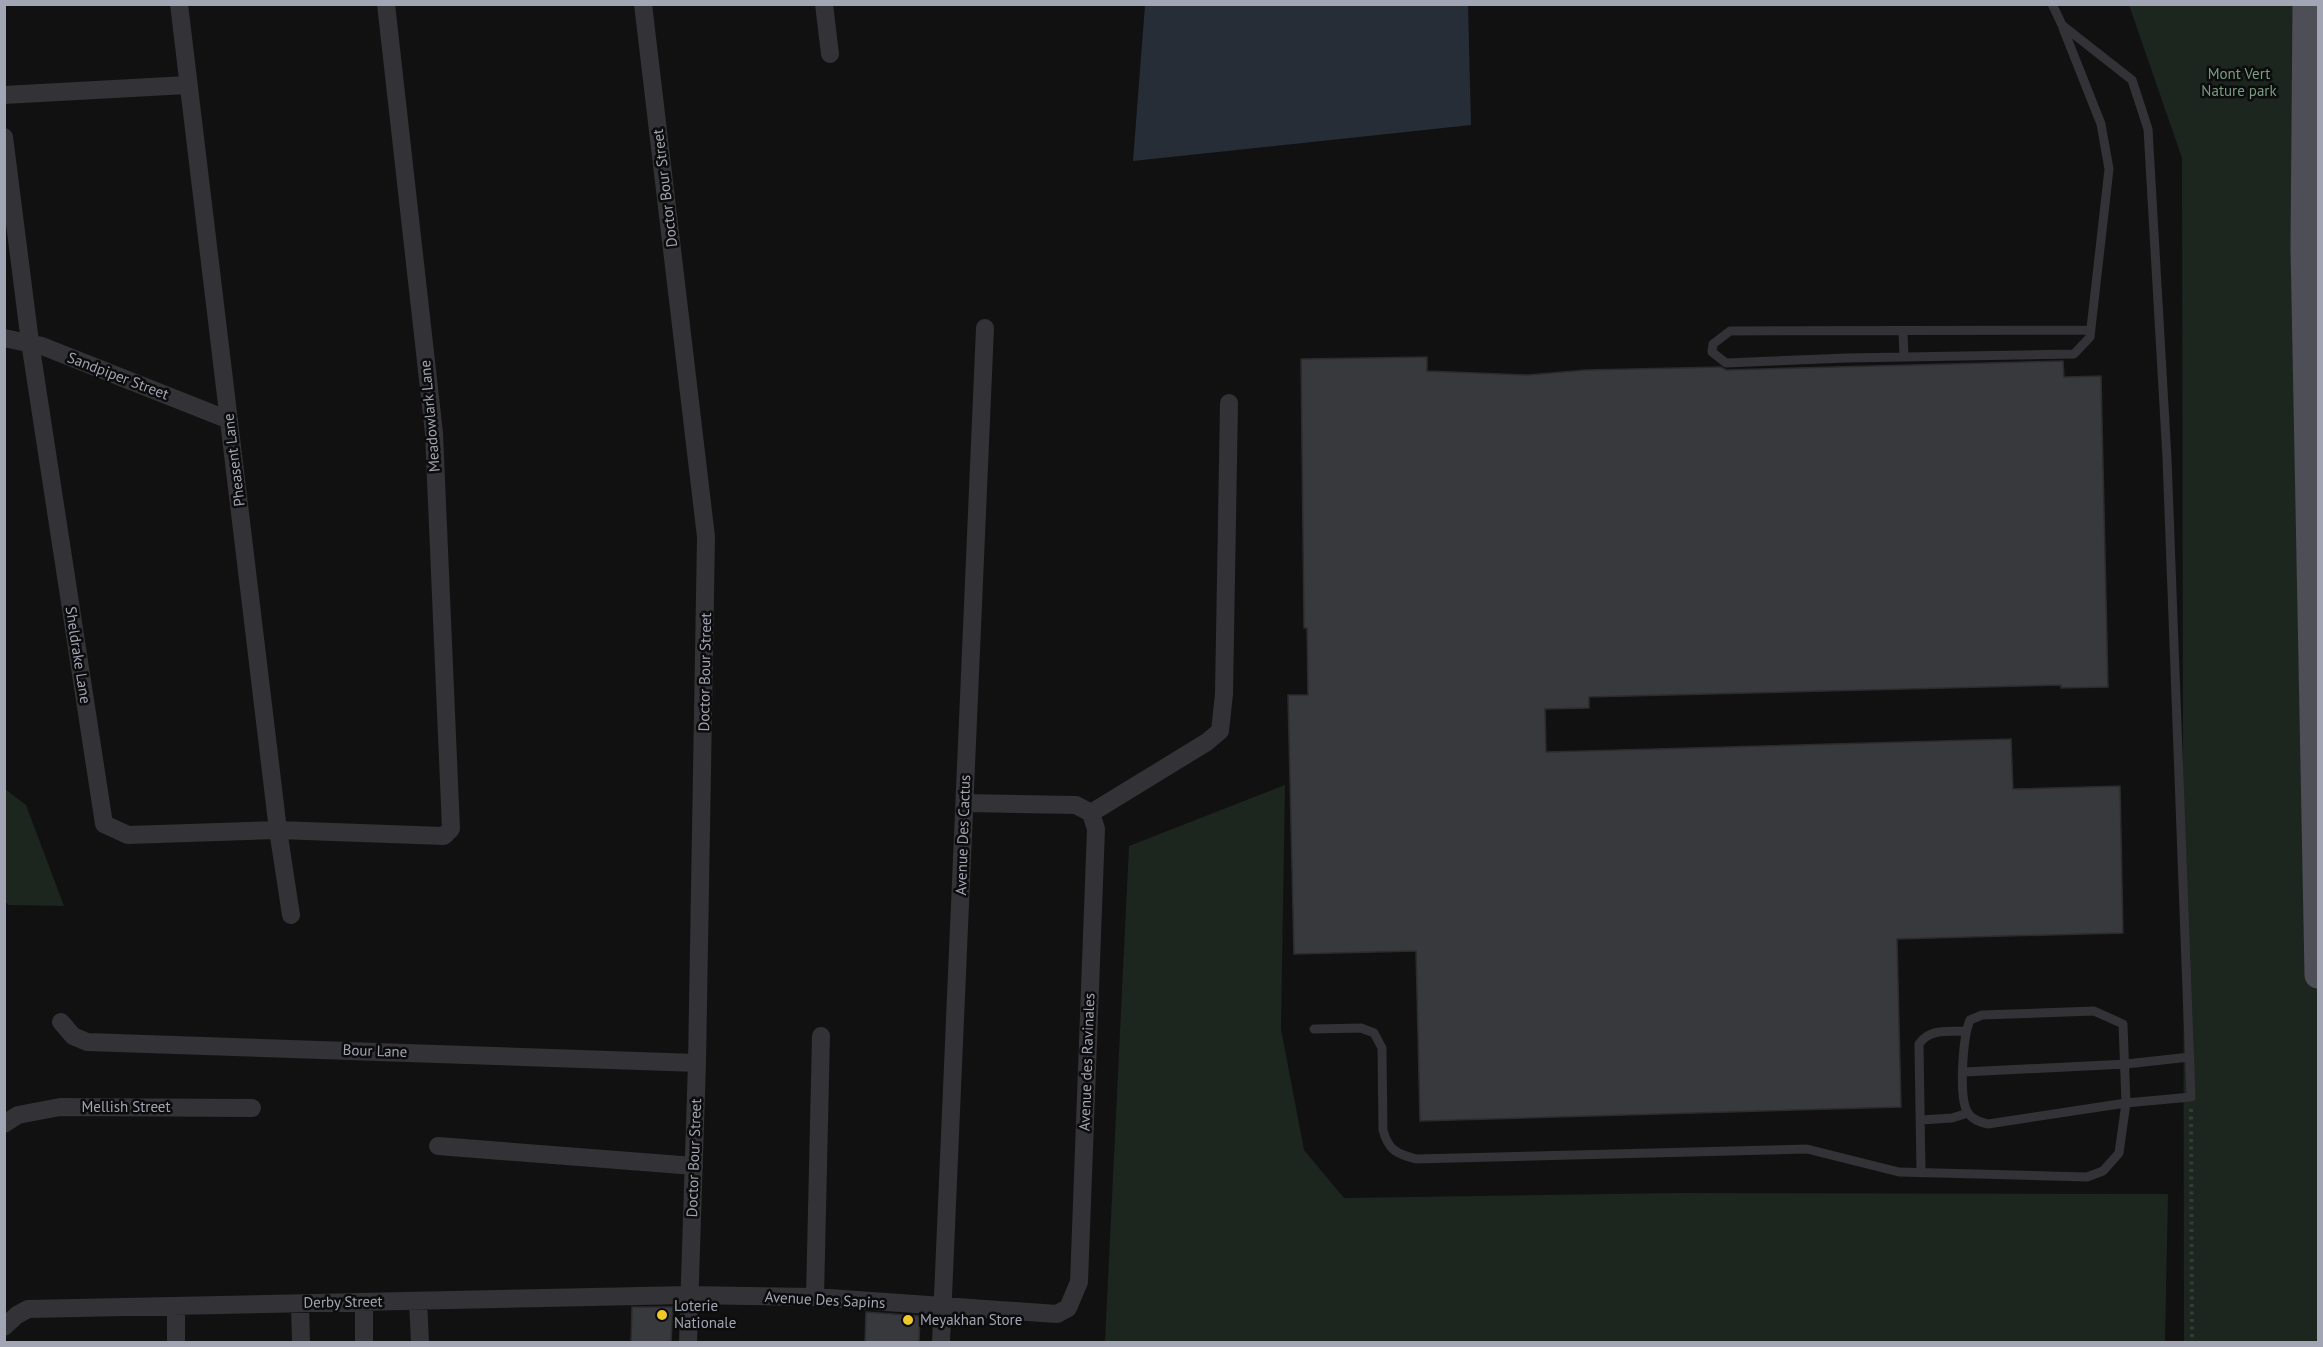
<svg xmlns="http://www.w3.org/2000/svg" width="2323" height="1347" font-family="'PT Sans',sans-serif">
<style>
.green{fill:#1d251f}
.water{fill:#272d36}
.building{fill:#38393d;stroke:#2b2b2e;stroke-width:1.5}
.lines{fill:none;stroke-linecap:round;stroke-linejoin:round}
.path{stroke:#38393e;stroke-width:4;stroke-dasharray:3 4.5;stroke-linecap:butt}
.service{stroke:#323237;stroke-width:9}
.minor{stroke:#323237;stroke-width:18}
.primary{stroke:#4e4e56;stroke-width:27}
.poi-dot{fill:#f1c82a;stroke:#0c0c0d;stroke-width:2}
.labels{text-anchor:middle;stroke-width:5;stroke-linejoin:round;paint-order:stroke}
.park-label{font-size:15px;fill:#789e80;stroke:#0c0c0d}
.street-label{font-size:15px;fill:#a2a5b3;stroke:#0c0c0d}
.poi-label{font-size:15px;fill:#a2a5b3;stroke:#0c0c0d;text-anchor:start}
</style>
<rect width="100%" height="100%" fill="#111112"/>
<!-- green -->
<path class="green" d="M2129,5H2318V1342H2184L2182,158Z
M1285,785L1281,1029L1304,1150L1344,1198L1679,1193L2168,1194L2165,1342H1105L1129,846Z
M5,789L26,805L64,906L9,905L5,902Z"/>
<!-- water -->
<path class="water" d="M1145,5H1468L1471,125L1133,161Z"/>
<!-- building -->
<path class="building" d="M1427,357V371L1528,375L1586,370L1721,367L1726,370L2063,361L2064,377L2101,376L2108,687L2061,688V685L1589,697V708L1545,709L1546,752L2011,739L2013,789L2120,786L2123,933L1897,939L1901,1107L1420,1121L1416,951L1294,954L1288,695H1308L1307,628H1304L1301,359Z
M632,1307H673L671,1342H631Z
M866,1312L920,1316L919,1342H865Z"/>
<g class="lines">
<!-- path -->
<path class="path" d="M2191,1109L2192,1342"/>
<!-- service -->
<path class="service" d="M2063,28L2101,124L2109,169L2090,337L2074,354L1847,358L1726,363L1712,352L1713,344L1730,331L2091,330
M1903,332L1904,357
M1314,1029L1361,1028L1374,1033L1382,1048L1383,1130C1388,1150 1397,1154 1416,1159L1807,1149L1899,1172L2087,1177L2103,1171L2119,1153L2126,1103L2123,1024L2094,1011L1982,1015L1970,1020C1963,1036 1958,1098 1968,1113C1973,1120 1980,1122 1988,1124L2126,1103L2191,1097L2167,458L2148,129L2132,80L2062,25L2052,4
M1964,1072L2126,1064L2190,1057
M1921,1120L1952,1118L1968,1113
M1921,1173L1919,1044C1930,1028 1947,1032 1965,1031"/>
<!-- minor -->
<path class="minor" d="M179,4L278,830L291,915
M643,4L706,537L697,1063L688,1342
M824,4L830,54
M4,95L187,85
M4,137L30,342L104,824L128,835L278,830L444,836L451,829L434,433L386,4
M4,338L42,346L229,420
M965,803L1076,805L1091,813
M1091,813L1207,742L1220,731L1224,694L1229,403
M61,1022L73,1036L87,1042L697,1063
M4,1124L18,1115L60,1107L252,1108
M438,1146L694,1166
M815,1297L821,1036
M418,1301L420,1342
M300,1304L301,1342
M176,1306V1342
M4,1327L17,1315L28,1309L688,1295L815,1297L1057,1314L1068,1308L1079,1282L1096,829L1091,813
M364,1342V1302
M941,1342L985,328"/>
<!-- primary -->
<path class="primary" d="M2306,4L2304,247L2318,975"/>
</g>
<!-- markers -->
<g class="poi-dot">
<circle cx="662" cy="1315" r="6"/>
<circle cx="908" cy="1320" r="6"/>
</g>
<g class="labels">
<!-- park labels -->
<g class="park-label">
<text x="2239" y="79">Mont Vert<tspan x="2239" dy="17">Nature park</tspan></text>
</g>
<!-- street labels -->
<g class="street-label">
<text transform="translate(665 188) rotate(-97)" y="5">Doctor Bour Street</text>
<text transform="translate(118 376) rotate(21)" y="5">Sandpiper Street</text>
<text transform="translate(430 416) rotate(-95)" y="5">Meadowlark Lane</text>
<text transform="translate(234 460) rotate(-97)" y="5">Pheasent Lane</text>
<text transform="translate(78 655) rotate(81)" y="5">Sheldrake Lane</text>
<text transform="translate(705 672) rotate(-89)" y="5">Doctor Bour Street</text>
<text transform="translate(963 835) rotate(-88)" y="5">Avenue Des Cactus</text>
<text transform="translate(375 1051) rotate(2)" y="5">Bour Lane</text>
<text transform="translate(1087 1062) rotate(-88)" y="5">Avenue des Ravinales</text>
<text x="126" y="1112">Mellish Street</text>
<text transform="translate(694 1158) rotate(-88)" y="5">Doctor Bour Street</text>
<text transform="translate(825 1300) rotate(3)" y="5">Avenue Des Sapins</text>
<text transform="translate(343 1302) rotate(-1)" y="5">Derby Street</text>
</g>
<!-- poi labels -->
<g class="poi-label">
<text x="674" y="1311">Loterie<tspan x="674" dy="17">Nationale</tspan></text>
<text x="920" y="1325">Meyakhan Store</text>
</g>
</g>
<!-- border -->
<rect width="2323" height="1347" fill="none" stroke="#a2a5b3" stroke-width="12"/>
</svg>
